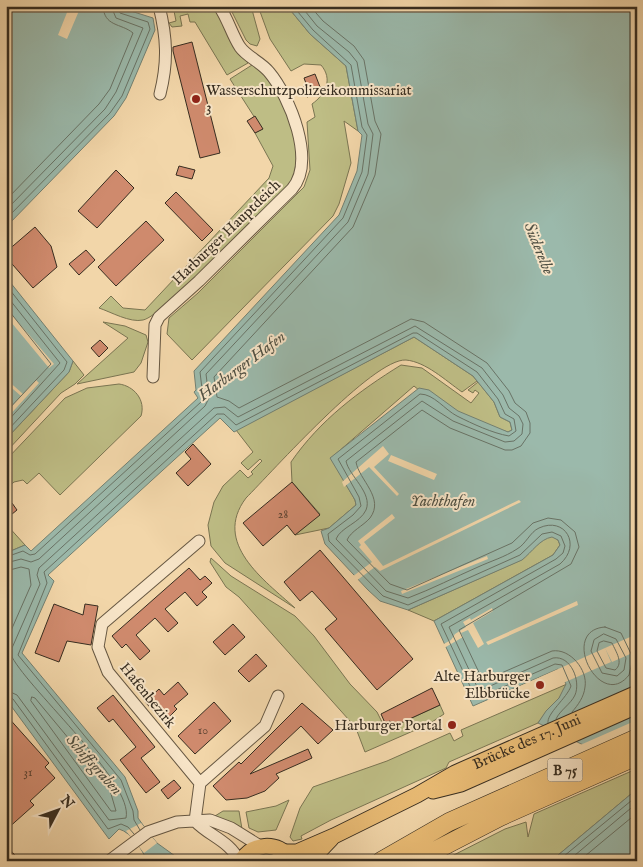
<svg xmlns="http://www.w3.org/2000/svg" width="643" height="867" font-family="'IM FELL English',serif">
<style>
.green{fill:#bebd85;stroke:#7a7552}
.water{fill:#9bb9ab;stroke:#738173}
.pier{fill:#f2d6a9}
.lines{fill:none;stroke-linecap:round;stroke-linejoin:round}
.shore{stroke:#697366;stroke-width:1}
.building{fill:#cf8a6d;stroke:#372d20}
.minor-casing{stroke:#665742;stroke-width:13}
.major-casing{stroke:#372d20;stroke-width:17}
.highway-casing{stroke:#372d20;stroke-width:19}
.minor{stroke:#f7e4c7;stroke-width:11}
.major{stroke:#e9bb74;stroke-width:15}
.highway{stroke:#e9bb74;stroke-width:18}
.poi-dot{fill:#8f2418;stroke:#f7e4c7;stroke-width:2}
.labels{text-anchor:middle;stroke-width:4;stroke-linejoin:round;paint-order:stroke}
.number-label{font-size:12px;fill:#5d4433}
.shield{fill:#f7e4c7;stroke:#716452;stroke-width:1}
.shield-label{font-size:14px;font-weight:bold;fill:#372d20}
.poi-label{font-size:15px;fill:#372d20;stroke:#f7e4c7;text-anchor:end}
.street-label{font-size:15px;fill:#372d20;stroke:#f7e4c7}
.water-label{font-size:16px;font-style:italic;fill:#505043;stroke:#f7e4c7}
</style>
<rect width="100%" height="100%" fill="#f2d6a9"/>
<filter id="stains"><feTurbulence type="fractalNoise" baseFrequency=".004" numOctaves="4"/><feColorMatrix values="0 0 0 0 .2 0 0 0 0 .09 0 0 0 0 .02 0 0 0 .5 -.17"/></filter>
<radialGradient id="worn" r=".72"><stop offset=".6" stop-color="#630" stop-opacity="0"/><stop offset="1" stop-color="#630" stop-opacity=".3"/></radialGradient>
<!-- green -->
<path class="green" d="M173,6H213L240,55L248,63L227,75L195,22H190L188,14L180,16L182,26L172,27L169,23L176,21Z
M229,6H251L260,39L257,46L250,44L246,40Z
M258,6H287L310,34L346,66L358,131L344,121L351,163L339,204L333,216L192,360L167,334L169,318L198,293L304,187L310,170L307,122L315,117L312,104C326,94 333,79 321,65L304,64L291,71L270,39Z
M252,65C279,82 298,132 297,164C297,170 294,177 292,182C269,204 164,316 143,320C130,323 111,312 99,308L111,296L123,308L145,310L269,178L273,166L255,133L262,129L230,79Z
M103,322L125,326L146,335L148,342L141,363L134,372L77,384L128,338Z
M414,337L473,376L477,381L462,392C445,380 426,362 406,360C373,358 271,473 246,498C212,543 264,580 295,608L225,563L211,546L208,525L214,502L223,486L240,470L248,478L253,474L251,472L262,461L260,459L248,470L241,463L253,452L236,430Z
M73,361L84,375L75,384L61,393L6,452V439L69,372Z
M401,365L422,368L471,403L479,393L475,390L473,393L468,390L478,382L494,402L500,417L510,422L512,430L508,432L448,414L414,386L331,458L355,500L356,505L329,528L295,535L320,514L292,482L291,462C320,420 359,391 401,365Z
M119,384C134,386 146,400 141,416L60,495L39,473L27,484L23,480L14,482L6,489V460L65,398L87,388Z
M6,524L25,545L6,553Z
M552,536L558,540L560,545L553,555L434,621L408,610L521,560C532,552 539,539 552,536Z
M211,558L231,576L295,616L314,636L350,684L377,712L384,726L392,727L440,705L444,714L429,724L365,752L357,731L349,720L239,597L226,587L210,562Z
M567,684C562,699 547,710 538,723L449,762L446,768L331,820L301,836L302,839L293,841L290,837L300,808L313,787L387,761L450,733L454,741L463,736L461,730Z
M634,770L637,771V789L551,861H442L505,829L526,822L528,837L534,814Z
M289,800L276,830L258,832L249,828L246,812L276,806Z
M223,811H239L242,829L215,816Z"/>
<!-- water -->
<path class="water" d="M6,6H115L153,18L155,30L126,98L114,116L6,227Z
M287,6H637V771L538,723L546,711L559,698L566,684L558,669L473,706L434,621L553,555L560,545L558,540L552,537C540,539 532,552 522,560L408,610L380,601L368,590L325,544L321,531L329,528L356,505L355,500L330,458L419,388L429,390L458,411L508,432L512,430L510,422L500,417L494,402L473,376L414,337L234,432L220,418L48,575L54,581L22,653L125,777L138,811V818L148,832L157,843L182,861H147C142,849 132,833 119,829L109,839L6,699V553L25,545L31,551L198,398L194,392L196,390L194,371L339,215L357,171L362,135L358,131L346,66L310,34Z
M6,277L73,361L69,372L6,439Z
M637,789V861H551Z"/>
<!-- pier -->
<path class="pier" d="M76,6H81L67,39L58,35L68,10L73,12Z
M6,308L54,364L49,368L6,316Z
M6,379L23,394L36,380L39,383L6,419V413L21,396L6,383Z
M383,446L389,454L374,467L399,494L397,496L369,467L344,487L342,482Z
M391,455L437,474L434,480L388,461Z
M519,500L521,502L380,571L375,567L356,581L352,577L372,562L359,547L361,545L358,541L392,514L395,518L364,542L383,566Z
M487,556L488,559L402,594L401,591Z
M577,601L578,605L488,645L486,642Z
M492,608L493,611L473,623L484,644L478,648L468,630L461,633L463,637L444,648L442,645L451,640L455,634L466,627L463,622L470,618L471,620Z
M637,634V651L612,662L605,648Z
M605,648L611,662L563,683L557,672L474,709L471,708Z
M637,720V770L633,772L578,746Z
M141,823L157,843L144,853L126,831Z"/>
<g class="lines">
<!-- shore -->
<path class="shore" d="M310,6L323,21L354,46L364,60L375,121L381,134L375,175L353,227L214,377L217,397L229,401L239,408L411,319L424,322L487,363L509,391L515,403L526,412L530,423V433L521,446L512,450H505L450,428L422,410L356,462C359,480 385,498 370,518C363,526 351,531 347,540L390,584L407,590L512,543L533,523L548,518L561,520L575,532L579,547L571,564L459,630L483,681L552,651C570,648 588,670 585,687C584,697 578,705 572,712
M6,200L99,104L110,89L133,33C121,23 104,27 103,6
M6,210L105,109L116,92L143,28L116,18L111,6
M6,219L110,113L122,96L150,29L148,22L120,13L117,6
M6,285L67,362L64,370L6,432
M6,295L60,363L6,423
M6,307L51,364L6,412
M6,557L23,551L30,555L35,554L201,402L203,397L200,372L343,218L362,172L367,135L362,127L351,65L313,30L293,6
M6,563L21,559L31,562L39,559L205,406L209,398L206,374L348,222L368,174L373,134L368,124L357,62L349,52L317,26L301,6
M6,571L21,567L29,569L31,585L6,642
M605,627L621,633L633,658L629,675C600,712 558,630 605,627Z
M604,634L616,639L626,658L624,670L617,676L602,673L591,651L594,640Z
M604,641L612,643C616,652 624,663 615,670L606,668L597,651L599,643Z
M6,690L17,695L109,820L126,818C134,783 31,692 12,657V648L40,584L37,575L39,568L214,408L225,407L238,417L415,326L482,368L503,395L509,408L519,416L523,424L522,434L514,441L505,442L453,421L422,401L346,461C349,476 373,493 366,510C360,523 341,527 336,539L386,591L408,598C432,589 455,577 478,567C491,561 505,557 517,549C526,544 530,532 539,528C565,516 582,545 560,564L449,627L479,691L553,658C571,655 581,681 575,695C571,704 560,710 556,719
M6,696L13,699L108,829L121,824L128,827L134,834
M32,697L35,698L109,787L116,811H111L31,701Z
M140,830L134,820L133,811L121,780L18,655L47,583L44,572L217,414H224L236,425L413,333H417L477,372L498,399L505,414L514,419L516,431L509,436C492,433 473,424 457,416C445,410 434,394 420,394L338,459L359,497L361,506L353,515L328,534L329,541L383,596L408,605L520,555L542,534L552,532L561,536L565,546L563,553L556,559L441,624L476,699L555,664L562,665L571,686C567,698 546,714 548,723
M558,861L637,796
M568,861L637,803
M579,861L637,813"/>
</g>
<!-- building -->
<path class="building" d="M192,42L220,153L200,158L173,51V47Z
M315,74L322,92L307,97L303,87L307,86L304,78Z
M255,116L263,129L255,133L247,121Z
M179,166L195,170L192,179L176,175Z
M116,170L134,188L97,228L78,211Z
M176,192L213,230L202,241L165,203Z
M146,221L164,240L116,286L98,267Z
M35,227L51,246L57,267L33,288L6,257V252Z
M86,250L95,260L79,275L69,264Z
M100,340L108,348L99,357L91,348Z
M193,444L211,464L188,486L176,473L191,459L185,452Z
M292,482L320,515L295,535L287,525L263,546L243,523Z
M12,503L17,510L6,519V508Z
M320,550L413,659L377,690L325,629L337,619L312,591L300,601L284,582Z
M189,568L200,580L205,576L212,583L202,592L207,597L197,606L185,592L165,609L178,623L168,632L155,618L136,635L150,651L140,660L126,644L122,648L112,636Z
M54,604L83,615L85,604L98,606L91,645L67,641L59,662L35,653Z
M233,624L245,637L225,655L213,642Z
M256,654L267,666L249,682L238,671Z
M178,682L188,694L174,706L177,709L164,722L145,702L159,689L164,695Z
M432,688L440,705L392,727L390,721L385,723L381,714Z
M113,695L155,747L141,758L160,782L146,793L120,760L136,747L113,719L109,722L97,708Z
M214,702L231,721L195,754L178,736Z
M302,703L333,730L318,744L301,726L250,774L308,749L312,758L276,774L279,778L265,791L247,798L226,800L213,786L239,762L241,764Z
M6,715L49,763L45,767L55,778L30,801L34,805L6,830Z
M174,780L181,788L168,799L161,790Z
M6,845L20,861H6Z"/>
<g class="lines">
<!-- minor casing -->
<g class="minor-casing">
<path id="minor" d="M159,6C167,38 168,62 160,94
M153,377L155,325L159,317L199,281L292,189C316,161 290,97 269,72C261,62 247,57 240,47C232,35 228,19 219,6
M199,541L102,624L98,647L108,672L200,783
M195,821L200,783L265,726L278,696
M195,821C209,836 230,841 239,861
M109,861L148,832L177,822L210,820L231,828L260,846"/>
</g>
<!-- major casing -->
<g class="major-casing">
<g id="major">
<path d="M433,791L461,784L637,706"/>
<path id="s1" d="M284,852H297L334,836L417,795L455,773L637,693"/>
<path d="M241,861C253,843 276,841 290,858"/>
<path d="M310,861L331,839"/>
</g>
</g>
<!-- highway casing -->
<g class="highway-casing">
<path id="highway" d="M381,861L449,822L637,738
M415,861L500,817L637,756"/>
</g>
<!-- minor -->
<use href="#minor" class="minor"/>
<!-- major -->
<use href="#major" class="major"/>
<!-- highway -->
<use href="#highway" class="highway"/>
</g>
<!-- markers -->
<g class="poi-dot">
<circle cx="196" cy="99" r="5"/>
<circle cx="540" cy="685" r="5"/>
<circle cx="452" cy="725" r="5"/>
</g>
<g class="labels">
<!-- number labels -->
<g class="number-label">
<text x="283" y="518">28</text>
<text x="203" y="734">10</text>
<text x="28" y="776">31</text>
</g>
<!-- shield labels -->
<rect class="shield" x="547.5" y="758.5" width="35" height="23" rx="4"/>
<g class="shield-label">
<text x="565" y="775">B 75</text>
</g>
<!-- poi labels -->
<g class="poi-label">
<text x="206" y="95" text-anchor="start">Wasserschutzpolizeikommissariat<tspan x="206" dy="17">3</tspan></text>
<text x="530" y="681">Alte Harburger<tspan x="530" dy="17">Elbbrücke</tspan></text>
<text x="442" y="730">Harburger Portal</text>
</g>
<!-- street labels -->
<g class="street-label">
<text transform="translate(226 232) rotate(-44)" y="5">Harburger Hauptdeich</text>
<text transform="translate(148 695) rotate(51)" y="5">Hafenbezirk</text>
<text dy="5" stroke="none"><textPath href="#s1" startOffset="268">Brücke des 17. Juni</textPath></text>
</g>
<!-- water labels -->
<g class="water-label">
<text transform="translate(540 248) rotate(68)" y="6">Süderelbe</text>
<text transform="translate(241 365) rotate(-37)" y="6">Harburger Hafen</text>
<text x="443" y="506">Yachthafen</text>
<text transform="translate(95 764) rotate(48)" y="6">Schiffsgraben</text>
</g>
</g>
<!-- margin -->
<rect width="643" height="867" fill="none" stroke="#f2d6a9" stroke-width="25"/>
<rect x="8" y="8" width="628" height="852" fill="none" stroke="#372d20" stroke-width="2.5"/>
<rect x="12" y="12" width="618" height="842" fill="none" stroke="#372d20"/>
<!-- north arrow -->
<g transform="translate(58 810) rotate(49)" stroke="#f7e4c7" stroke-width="4" paint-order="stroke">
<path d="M0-4L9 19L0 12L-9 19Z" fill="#372d20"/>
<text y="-8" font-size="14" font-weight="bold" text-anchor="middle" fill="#372d20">N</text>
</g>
<rect width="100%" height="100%" filter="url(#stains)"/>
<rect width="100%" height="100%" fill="url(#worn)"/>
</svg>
